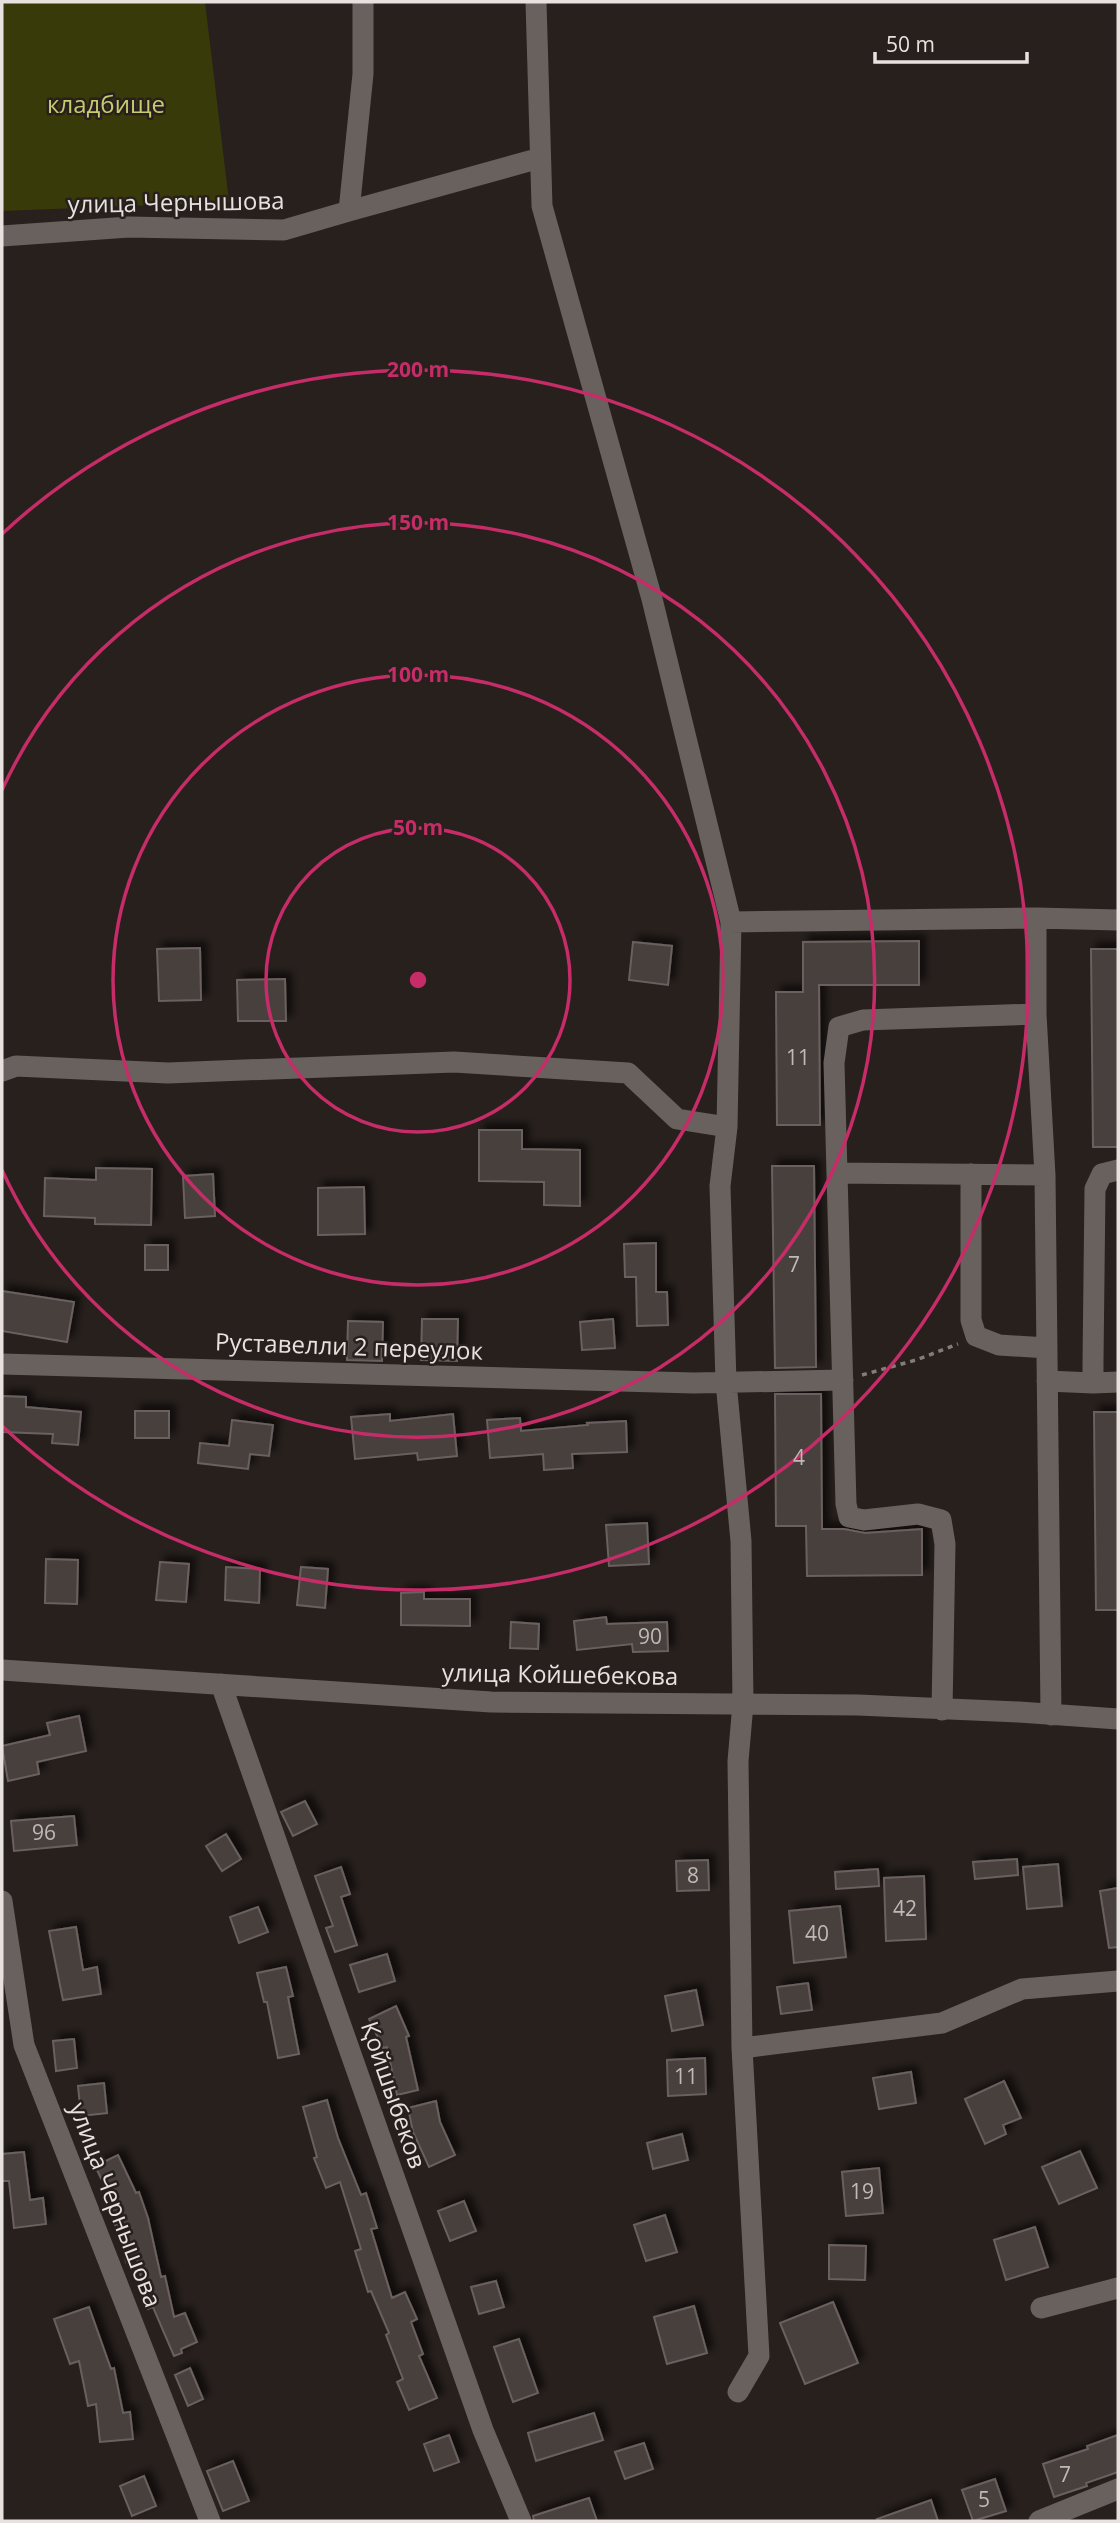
<svg xmlns="http://www.w3.org/2000/svg" width="1120" height="2523" font-family="'Open Sans',sans-serif">
<style>
.green{fill:#393a0a}
.building{fill:#473f3c;stroke:#6a605e;stroke-width:2;filter:url(#shadow)}
.lines{fill:none;stroke-linecap:round;stroke-linejoin:round}
.path{stroke:#837d7a;stroke-width:3.5;stroke-dasharray:5 5;stroke-linecap:butt}
.minor{stroke:#69615d;stroke-width:21}
.ring{fill:none;stroke:#c62c68;stroke-width:3.5}
.labels{text-anchor:middle;stroke-width:5;stroke-linejoin:round;paint-order:stroke}
.number-label{font-size:21px;fill:#bfb9b7}
.park-label{font-size:24px;fill:#c7ca6e;stroke:#27201d}
.street-label{font-size:24px;fill:#e7e2e0;stroke:#27201d}
.centre{fill:#c62c68;stroke:#27201d;stroke-width:3.5}
.ring-label{font-size:21px;text-anchor:middle;font-weight:bold;fill:#c62c68;stroke:#27201d;stroke-width:5;stroke-linejoin:round;paint-order:stroke}
</style>
<defs>
<filter id="shadow"><feDropShadow dx="6" dy="-6" stdDeviation="3.5" flood-color="#0009"/></filter>
</defs>
<rect width="100%" height="100%" fill="#27201d"/>
<!-- green -->
<path class="green" d="M2,2H205L229,202L2,211Z"/>
<!-- building -->
<path class="building" d="M919,941V985H819L820,1125H777L776,992H803V942Z
M633,942L672,946L668,985L629,980Z
M200,948L201,1000L159,1001L157,949Z
M1091,949H1118V1147H1093Z
M285,979L286,1021H238L237,980Z
M479,1130H522V1149L580,1150V1206L544,1205V1182L479,1181Z
M772,1166H814L816,1367L775,1368Z
M96,1168L152,1169L151,1225L95,1224V1218L44,1216L45,1178L96,1180Z
M213,1174L215,1216L185,1218L183,1176Z
M364,1187L365,1234L318,1235V1188Z
M656,1243V1292H667L668,1325L637,1326L636,1277H625L624,1244Z
M145,1245H168V1270H145Z
M2,1291L74,1302L67,1342L2,1331Z
M422,1319H458L457,1361L421,1360Z
M613,1319L615,1348L582,1350L580,1322Z
M348,1321L383,1322L382,1361L347,1360Z
M775,1394H821L822,1529H844L865,1533L922,1529V1575L807,1576L806,1526H776Z
M2,1396L26,1397V1407L81,1412L78,1445L52,1443L53,1434L2,1432Z
M135,1411H169V1438H135Z
M1094,1412H1118V1610H1096Z
M390,1414V1421L453,1414L457,1456L418,1460L417,1453L355,1459L351,1417Z
M520,1418L521,1431L588,1425L587,1423L626,1421L627,1452L572,1454L573,1468L544,1470L543,1454L490,1458L487,1420Z
M232,1420L273,1425L269,1456L250,1454L248,1469L198,1463L200,1443L229,1446Z
M647,1523L649,1564L609,1566L606,1525Z
M46,1559L78,1560L77,1604L45,1603Z
M160,1562L189,1564L186,1602L156,1600Z
M226,1567L260,1569L259,1603L225,1600Z
M301,1567L328,1569L325,1608L297,1605Z
M424,1592V1599H470V1626L401,1625V1593Z
M606,1617L607,1624L667,1622L668,1651L633,1652L632,1644L577,1650L574,1621Z
M511,1622L539,1624L538,1649L510,1648Z
M79,1716L86,1751L37,1762L39,1774L8,1781L2,1746L50,1735L47,1723Z
M305,1801L317,1824L293,1836L281,1812Z
M74,1816L77,1845L14,1851L11,1821Z
M226,1834L241,1859L222,1871L206,1846Z
M1017,1859L1018,1875L975,1879L973,1862Z
M708,1860L709,1890L677,1891L676,1861Z
M1058,1864L1062,1906L1027,1909L1023,1867Z
M341,1867L350,1894L341,1897L357,1945L335,1952L326,1928L333,1926L315,1876Z
M878,1869L879,1886L836,1889L835,1872Z
M924,1876L926,1939L886,1941L884,1878Z
M1118,1888V1947L1109,1948L1100,1891Z
M840,1906L846,1957L794,1963L789,1911Z
M258,1907L268,1932L239,1943L230,1917Z
M76,1927L83,1970L97,1967L101,1994L63,2000L49,1931Z
M387,1954L395,1981L359,1992L350,1965Z
M286,1967L293,1996L288,1997L299,2054L278,2058L267,2002H264L257,1973Z
M808,1983L812,2010L781,2014L777,1987Z
M696,1990L703,2025L672,2031L665,1996Z
M396,2006L409,2036L406,2037L418,2090L397,2095L387,2047L383,2048L369,2019Z
M74,2039L77,2068L56,2071L53,2041Z
M705,2058L706,2094L668,2096L667,2060Z
M911,2072L916,2103L879,2109L873,2078Z
M1004,2081L1021,2118L1003,2125L1006,2134L985,2144L965,2099Z
M104,2083L107,2113L81,2116L78,2086Z
M327,2100L338,2138L361,2195L366,2193L377,2228L371,2229L392,2298L405,2292L417,2319L411,2322L423,2354L419,2356L437,2398L409,2410L397,2382L403,2379L386,2335L389,2333L371,2291L368,2292L355,2251L361,2249L340,2182L326,2188L314,2158L317,2157L303,2107Z
M436,2101L440,2122L455,2155L429,2167L413,2132L408,2108Z
M682,2134L688,2160L653,2169L647,2143Z
M1080,2151L1097,2188L1059,2204L1042,2167Z
M24,2152L30,2200L43,2198L46,2224L14,2228L9,2181H2V2154Z
M118,2155L136,2193L139,2192L148,2218L161,2277L165,2276L174,2317L185,2313L197,2342L181,2349L182,2353L174,2356L153,2307L148,2309L137,2259L126,2262L118,2224L115,2225L107,2203L112,2201L95,2166Z
M879,2168L883,2213L846,2216L842,2172Z
M464,2201L476,2231L450,2241L438,2211Z
M665,2215L677,2252L646,2261L634,2225Z
M1035,2227L1048,2267L1006,2280L994,2240Z
M829,2245L866,2246L865,2280L829,2279Z
M496,2281L504,2307L479,2314L471,2287Z
M833,2302L858,2363L805,2384L780,2323Z
M694,2306L707,2353L667,2364L654,2317Z
M89,2307L111,2369L114,2368L123,2413L130,2412L133,2439L100,2442L96,2404L88,2406L79,2361L70,2364L54,2319Z
M519,2339L538,2393L513,2402L494,2347Z
M190,2368L203,2399L188,2406L175,2375Z
M594,2413L603,2440L536,2461L528,2433Z
M449,2435L459,2462L434,2471L424,2444Z
M1118,2435V2472L1086,2483L1087,2486L1054,2497L1043,2464L1088,2449L1087,2446Z
M644,2443L653,2469L625,2479L615,2452Z
M233,2461L249,2501L223,2511L207,2471Z
M144,2476L156,2506L132,2516L120,2486Z
M995,2479L1006,2511L973,2521L962,2490Z
M589,2498L597,2521H534L533,2516Z
M931,2500L938,2521H878L877,2519Z"/>
<g class="lines">
<!-- path -->
<path class="path" d="M862,1375L916,1360L958,1344"/>
<!-- minor -->
<path class="minor" d="M536,2L542,206L652,599L731,922L727,1127L720,1186L726,1382L741,1541L743,1704L738,1761L742,2048L759,2356L738,2392
M349,211L540,158
M2,236L129,227L284,230L349,211L363,74V2
M1036,918V1014L1045,1175L1051,1715
M731,922L1036,918L1118,920
M2,1071L16,1066L168,1073L454,1062L628,1073L677,1119L727,1127
M1118,1170L1102,1174L1095,1189L1093,1362V1383L1118,1382
M837,1173L1045,1175
M971,1174V1320L976,1336L999,1345L1047,1348
M2,1364L694,1383L843,1380
M1047,1381L1093,1383
M2,1670L491,1702L858,1705L1019,1712L1118,1719
M221,1684L483,2430L521,2521
M942,1710L945,1544L941,1520L918,1514L864,1520L849,1517L846,1504L834,1063L839,1027L863,1020L1036,1014
M2,1901L24,2045L210,2521
M742,2048L942,2023L1022,1989L1118,1981
M1041,2308L1118,2288
M1039,2521L1118,2489"/>
</g>
<!-- distance rings -->
<g class="ring">
<circle cx="418" cy="980" r="152"/>
<circle cx="418" cy="980" r="305"/>
<path d="M2 790A457 457 0 1 1 2 1170"/>
<path d="M2 534A610 610 0 1 1 2 1426"/>
</g>
<g class="labels">
<!-- number labels -->
<g class="number-label">
<text x="798" y="1065">11</text>
<text x="794" y="1272">7</text>
<text x="799" y="1465">4</text>
<text x="650" y="1644">90</text>
<text x="44" y="1840">96</text>
<text x="693" y="1883">8</text>
<text x="905" y="1916">42</text>
<text x="817" y="1941">40</text>
<text x="686" y="2084">11</text>
<text x="862" y="2199">19</text>
<text x="1065" y="2482">7</text>
<text x="984" y="2507">5</text>
</g>
<!-- park labels -->
<g class="park-label">
<text x="106" y="113">кладбище</text>
</g>
<!-- street labels -->
<g class="street-label">
<text transform="translate(176 203) rotate(-1)" y="8">улица Чернышова</text>
<text transform="translate(349 1347) rotate(2)" y="8">Руставелли 2 переулок</text>
<text transform="translate(560 1675) rotate(1)" y="8">улица Койшебекова</text>
<text transform="translate(393 2095) rotate(71)" y="8">Қойшыбеков</text>
<text transform="translate(115 2205) rotate(69)" y="8">улица Чернышова</text>
</g>
</g>
<circle cx="418" cy="980" r="10" class="centre"/>
<g class="ring-label">
<text x="418" y="377">200 m</text>
<text x="418" y="530">150 m</text>
<text x="418" y="682">100 m</text>
<text x="418" y="835">50 m</text>
</g>
<!-- border -->
<rect width="1120" height="2523" fill="none" stroke="#e7e2e0" stroke-width="7"/>
<!-- scale -->
<path d="M875 52v10h152v-10" fill="none" stroke="#e7e2e0" stroke-width="3.5"/>
<text x="886" y="52" font-size="21" fill="#e7e2e0" stroke="#27201d" stroke-width="5" paint-order="stroke">50 m</text>
</svg>
